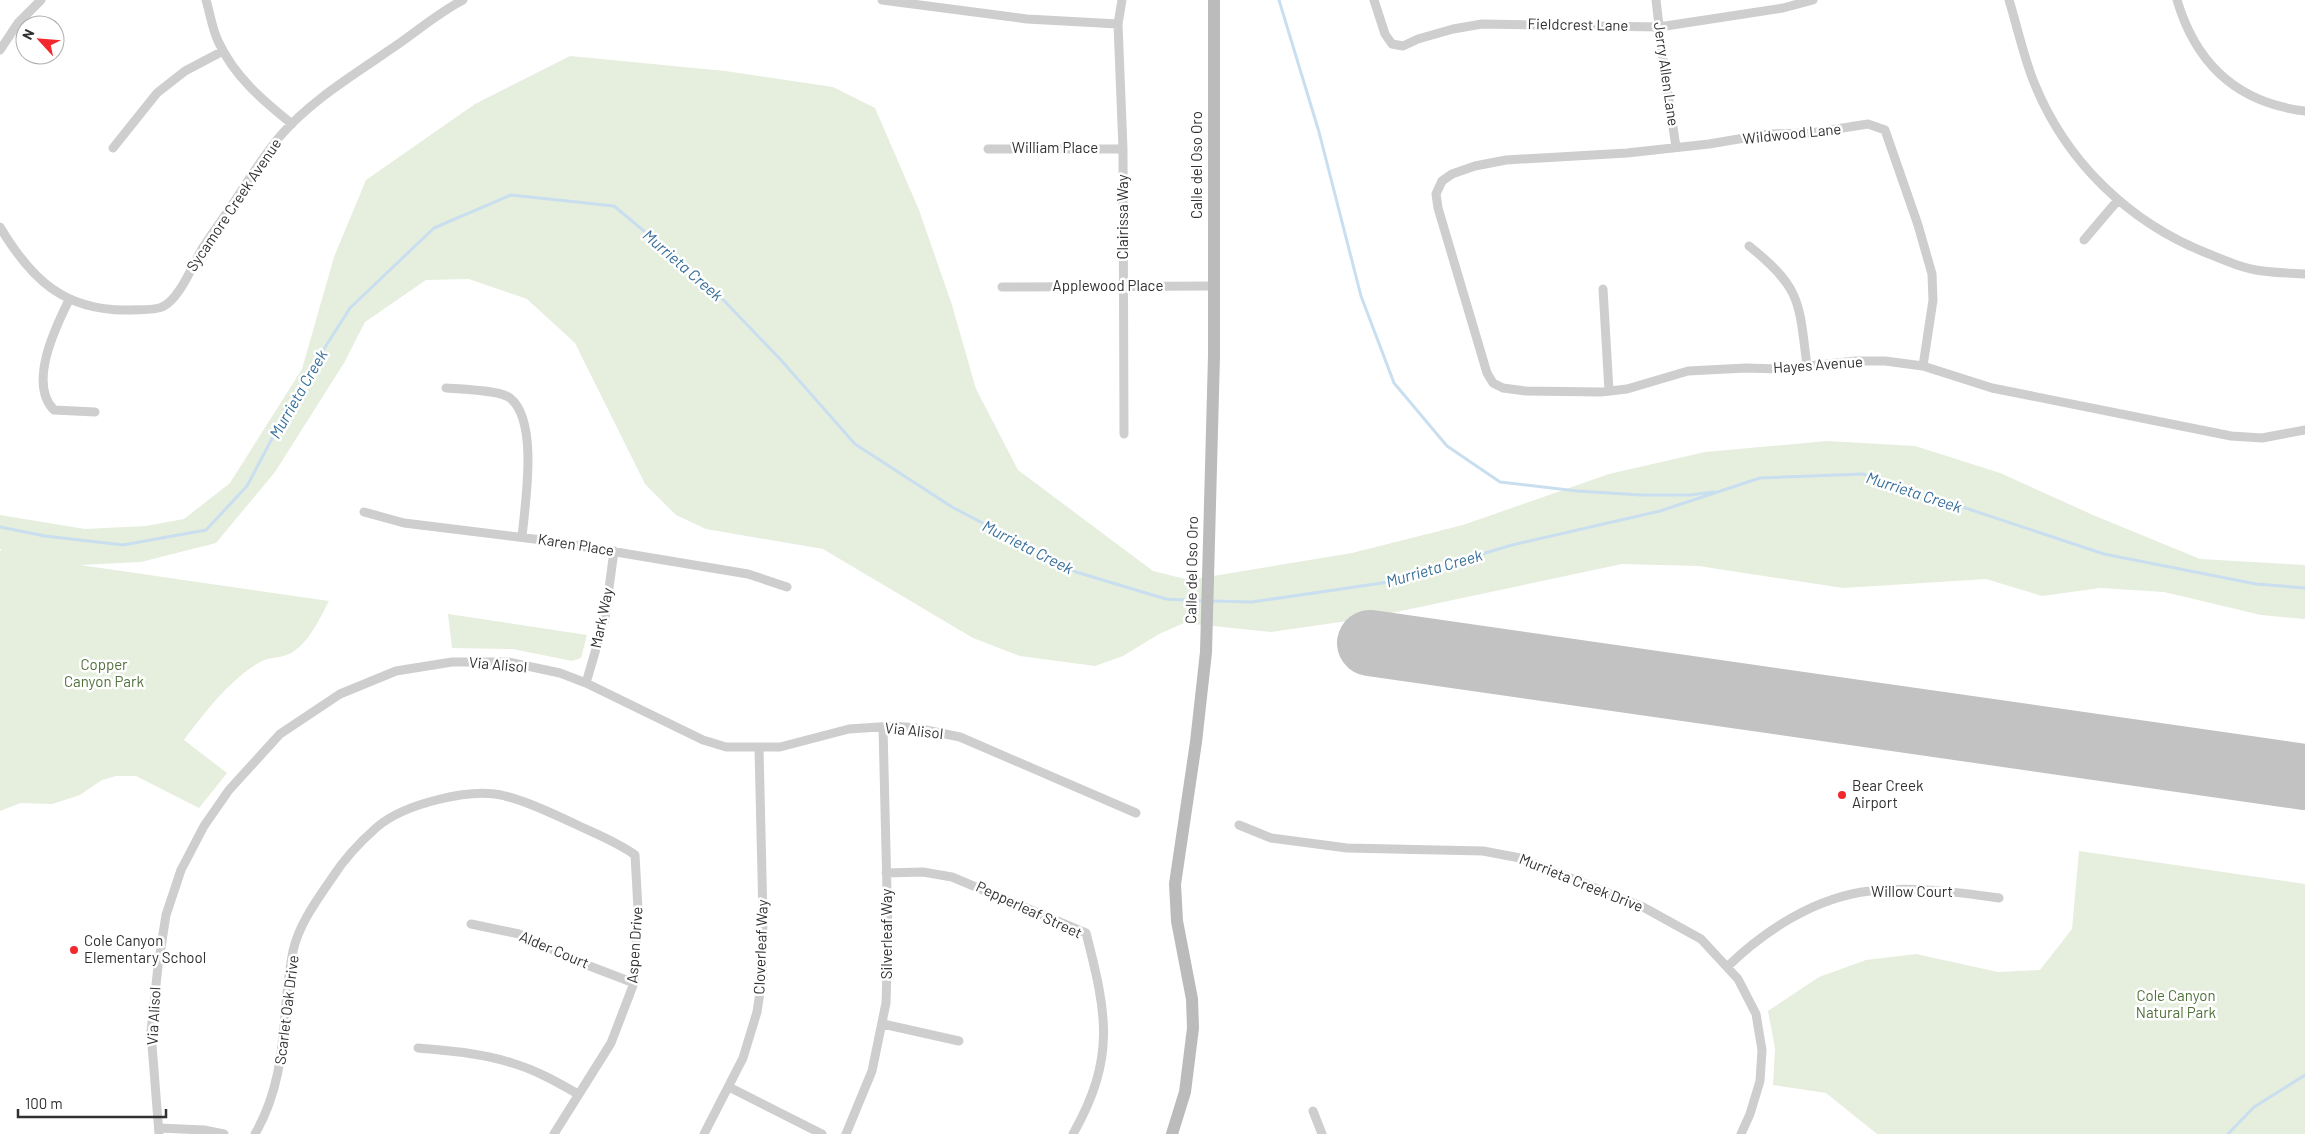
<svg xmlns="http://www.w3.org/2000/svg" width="2305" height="1134" font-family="Barlow,sans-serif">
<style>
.green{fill:#e6eede}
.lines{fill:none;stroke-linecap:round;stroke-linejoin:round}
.stream{stroke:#c9dfef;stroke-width:3}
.runway{stroke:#c2c2c2;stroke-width:66}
.minor{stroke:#cecece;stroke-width:9}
.secondary{stroke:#bbb;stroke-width:12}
.poi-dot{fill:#f2282d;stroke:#fff;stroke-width:2}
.labels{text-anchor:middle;stroke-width:5;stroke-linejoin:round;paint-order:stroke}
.street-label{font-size:15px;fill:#313131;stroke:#fff}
.park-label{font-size:15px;fill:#51713a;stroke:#fff}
.poi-label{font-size:15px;fill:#313131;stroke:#fff;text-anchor:start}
.water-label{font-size:16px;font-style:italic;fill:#376f9a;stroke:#fff}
</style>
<rect width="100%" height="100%" fill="#fff"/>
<!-- green -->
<path class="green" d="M570,56L725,71L833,87L875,108L919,210L952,305L976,389L1018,470L1153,571L1189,580L1352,553L1463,525L1609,474L1705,452L1827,441L1915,446L2000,473L2093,515L2200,559L2305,565V619L2261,615L2164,592L2100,588L2042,596L1986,579L1843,588L1699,566L1622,564L1368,618L1271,632L1184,623L1159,634L1123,656L1095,666L1020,656L973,638L823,549L706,529L676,515L645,484L575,343L527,299L469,279L426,280L365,322L344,363L275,472L216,543L141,562L80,565L329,601C320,618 309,643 291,653C283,658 270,657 262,661C231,678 205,712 184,740L227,773L199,808L136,776H116L102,780L80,795L52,804L21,803L0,811V551L2,550L0,549V515L85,529L146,526L184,519L230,483L302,369L334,257L366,180L475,104Z
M448,614L587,635L581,658L572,661L513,649L452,648Z
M2079,851L2305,884V1134H1877L1826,1093L1773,1085L1775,1048L1768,1011L1819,977L1866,960L1916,954L1998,972L2040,970L2072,929Z"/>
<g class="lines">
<!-- stream -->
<path class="stream" d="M1279,0L1319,132L1361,296L1394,383L1447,446L1500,482L1577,491L1642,495H1690L1714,492
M0,527L45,536L123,545L206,530L247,486L296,393L350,308L434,228L511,195L614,206L710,286L780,359L855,444L952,507L1076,572L1166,599L1205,601
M1212,601L1252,602L1389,582L1512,545L1660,511L1760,478L1863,474L2104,554L2256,584L2305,588
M2228,1134L2254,1107L2305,1075"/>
<!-- runway -->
<path class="runway" d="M1370,643L2305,777"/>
<!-- minor -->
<path class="minor" d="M206,0C210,13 212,28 218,41C234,76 262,100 292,124
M882,0L1027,19L1118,24
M1122,0L1118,24L1123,149L1124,434
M1374,0L1385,34L1392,44L1403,46L1418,39L1453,29L1482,24L1659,27L1783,8L1813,0
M1656,0L1664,68L1676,147
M2009,0C2017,26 2023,54 2033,80C2065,161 2129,223 2209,254C2226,261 2245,269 2263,271C2277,273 2291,273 2305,274
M2177,0C2196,64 2238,103 2305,111
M0,50L18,23L41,0
M113,148L157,93L185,71L223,51
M988,149H1123
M0,227C31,279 64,311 128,310C138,309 153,311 162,307C179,300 192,266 202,249C214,230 228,212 240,193C253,173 266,152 282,134C312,100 351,77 388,51C414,34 436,14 463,0
M2084,240L2118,200
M1749,246C1802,288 1799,303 1807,366
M1002,287L1214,286
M1603,289L1609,391
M69,300C55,328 28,384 54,410L95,412
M1923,366L1933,300L1932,274L1918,225L1885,130L1868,124L1811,133L1768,134L1709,144L1627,153L1506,160L1475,166L1452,174L1442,181L1436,194L1438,208L1487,373L1493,383L1503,388L1526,391L1601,392L1627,389L1688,371L1746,368L1780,369L1855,361H1885L1923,366L1992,388L2231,436L2262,438L2305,430
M446,388C460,389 500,390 510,398C539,421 525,504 522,537
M364,512L404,523L550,541L748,574L787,587
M586,683L605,618L614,551
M1239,825L1271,838L1347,848L1483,851L1520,858L1643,907L1701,939L1738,979L1756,1014L1762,1050L1760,1081L1750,1114L1741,1134
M886,873L923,872L952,877L1086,933C1107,1014 1116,1058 1073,1134
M471,924L519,934L579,962L634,983
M1727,967C1765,930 1816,897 1870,891C1912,886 1957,892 1999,898
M883,1024L959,1041
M418,1048C449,1051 482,1053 512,1063C536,1070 557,1082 578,1094
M729,1087L822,1134
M1313,1111L1322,1134
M159,1128L204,1130L224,1134
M159,1134L151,1032L158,966L166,915L181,870L204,826L229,790L280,734L340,694L396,671L452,662H508L560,673L586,683L703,740L726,747H780L849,729L894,726L916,728L960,737L1136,813
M255,1134C290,1073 280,1015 293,951C299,924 317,900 332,878C344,859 360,842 377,827C404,804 471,787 505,796C530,802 553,814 575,824C596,834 617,842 635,855L638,909L634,983L611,1043L554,1134
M704,1134L743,1058L757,1012L762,979L763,918L759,748
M846,1134L872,1071L886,1003L888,933L883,727"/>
<!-- secondary -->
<path class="secondary" d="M1172,1134L1185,1092L1193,1028L1192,999L1177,921L1175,884L1196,742L1206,652L1214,356V0"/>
</g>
<!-- markers -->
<g class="poi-dot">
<circle cx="1842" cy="795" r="5"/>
<circle cx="74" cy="950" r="5"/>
</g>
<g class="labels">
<!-- street labels -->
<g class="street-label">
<text transform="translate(1578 25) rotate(1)" y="5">Fieldcrest Lane</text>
<text transform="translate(1666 74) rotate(82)" y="5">Jerry Allen Lane</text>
<text transform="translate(1792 134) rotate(-6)" y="5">Wildwood Lane</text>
<text x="1055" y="153">William Place</text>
<text transform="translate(1197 165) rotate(-90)" y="5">Calle del Oso Oro</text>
<text transform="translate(234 205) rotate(-56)" y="5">Sycamore Creek Avenue</text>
<text transform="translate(1123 217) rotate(-90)" y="5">Clairissa Way</text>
<text x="1108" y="291">Applewood Place</text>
<text transform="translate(1818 365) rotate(-4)" y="5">Hayes Avenue</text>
<text transform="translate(576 545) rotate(9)" y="5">Karen Place</text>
<text transform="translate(1192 570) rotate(-89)" y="5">Calle del Oso Oro</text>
<text transform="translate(602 618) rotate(-78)" y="5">Mark Way</text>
<text transform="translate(498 665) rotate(5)" y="5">Via Alisol</text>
<text transform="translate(914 731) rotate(6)" y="5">Via Alisol</text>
<text transform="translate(1581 883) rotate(22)" y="5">Murrieta Creek Drive</text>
<text x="1912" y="897">Willow Court</text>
<text transform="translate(1029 910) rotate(25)" y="5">Pepperleaf Street</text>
<text transform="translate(887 934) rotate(-90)" y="5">Silverleaf Way</text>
<text transform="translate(635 945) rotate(-86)" y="5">Aspen Drive</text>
<text transform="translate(761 947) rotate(-88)" y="5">Cloverleaf Way</text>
<text transform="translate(554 950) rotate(23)" y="5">Alder Court</text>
<text transform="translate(287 1010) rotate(-83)" y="5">Scarlet Oak Drive</text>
<text transform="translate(154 1016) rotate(-87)" y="5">Via Alisol</text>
</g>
<!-- park labels -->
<g class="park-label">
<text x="104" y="670">Copper<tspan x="104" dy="17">Canyon Park</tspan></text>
<text x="2176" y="1001">Cole Canyon<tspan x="2176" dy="17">Natural Park</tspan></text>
</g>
<!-- poi labels -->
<g class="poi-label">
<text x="1852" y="791">Bear Creek<tspan x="1852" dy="17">Airport</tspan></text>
<text x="84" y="946">Cole Canyon<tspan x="84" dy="17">Elementary School</tspan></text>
</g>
<!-- water labels -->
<g class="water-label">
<text transform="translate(683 265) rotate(41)" y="6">Murrieta Creek</text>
<text transform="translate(298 394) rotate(-60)" y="6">Murrieta Creek</text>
<text transform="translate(1914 492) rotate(18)" y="6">Murrieta Creek</text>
<text transform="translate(1028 547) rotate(27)" y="6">Murrieta Creek</text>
<text transform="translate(1434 568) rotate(-16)" y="6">Murrieta Creek</text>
</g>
</g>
<!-- north arrow -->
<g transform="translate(40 40) rotate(296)"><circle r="24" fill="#ffffff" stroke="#adadad"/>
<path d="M0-4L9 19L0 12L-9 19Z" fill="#f2282d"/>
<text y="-8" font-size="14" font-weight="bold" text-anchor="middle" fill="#313131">N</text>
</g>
<!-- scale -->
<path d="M18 1109v8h148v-8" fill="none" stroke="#313131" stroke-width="2.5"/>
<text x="25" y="1109" font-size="15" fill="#313131" stroke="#ffffff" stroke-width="4" paint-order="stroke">100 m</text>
</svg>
